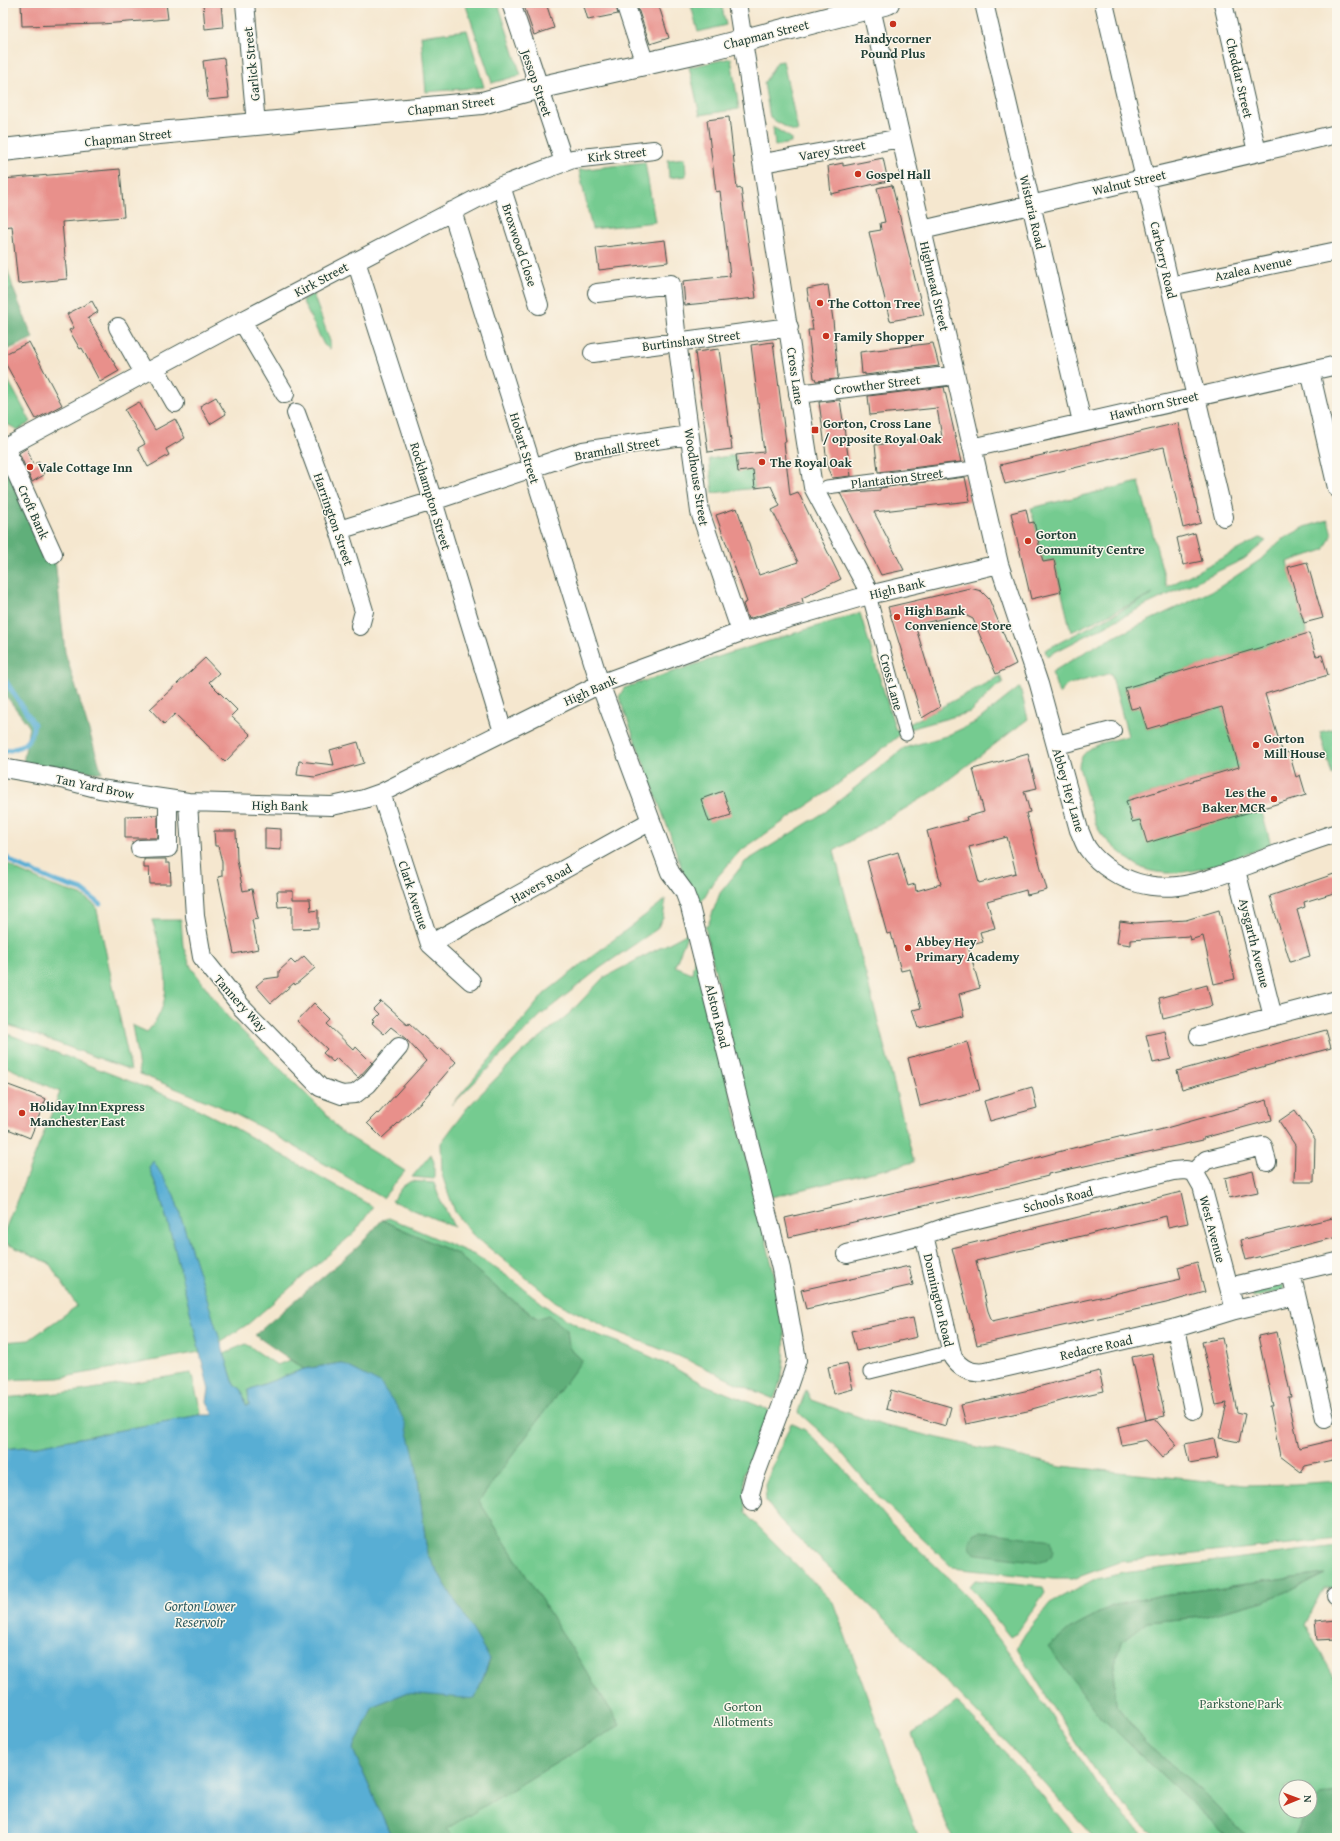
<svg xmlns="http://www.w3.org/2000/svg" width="1340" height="1841" font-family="'Gentium Book Plus',serif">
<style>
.green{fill:#75cb90;stroke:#4a8462;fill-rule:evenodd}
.forest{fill:#60af7a;stroke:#407657}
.water{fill:#58aed4;stroke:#3c7684}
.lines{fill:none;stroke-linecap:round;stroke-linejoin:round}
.stream{stroke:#58aed4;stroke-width:5}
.building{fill:#e8908b;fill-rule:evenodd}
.pedestrian-casing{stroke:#3f564b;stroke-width:15}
.minor-casing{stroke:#3f564b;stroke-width:20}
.tertiary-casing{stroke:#3f564b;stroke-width:24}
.pedestrian{stroke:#fff;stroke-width:13}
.minor{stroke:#fff;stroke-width:18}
.tertiary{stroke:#fff;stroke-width:22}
.poi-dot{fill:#c8321e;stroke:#fbf7ec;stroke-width:1.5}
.labels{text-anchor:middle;stroke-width:3;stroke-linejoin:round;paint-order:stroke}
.street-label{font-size:13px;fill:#1f3d34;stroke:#fbf7ec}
.poi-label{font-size:13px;font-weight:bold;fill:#1f3d34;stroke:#fbf7ec;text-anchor:start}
.park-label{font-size:13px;fill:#34604b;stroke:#fbf7ec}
.water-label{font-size:14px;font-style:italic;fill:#305f64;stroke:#fbf7ec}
</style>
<rect width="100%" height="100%" fill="#fbf7ec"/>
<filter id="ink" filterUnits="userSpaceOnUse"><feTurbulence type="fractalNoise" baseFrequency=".025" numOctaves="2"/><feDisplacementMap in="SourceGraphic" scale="8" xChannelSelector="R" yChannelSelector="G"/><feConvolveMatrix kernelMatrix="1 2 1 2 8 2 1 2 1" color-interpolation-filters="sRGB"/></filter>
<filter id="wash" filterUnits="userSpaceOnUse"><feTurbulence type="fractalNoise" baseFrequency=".012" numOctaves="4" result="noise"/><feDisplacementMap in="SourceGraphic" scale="16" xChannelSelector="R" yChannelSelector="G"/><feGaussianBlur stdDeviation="0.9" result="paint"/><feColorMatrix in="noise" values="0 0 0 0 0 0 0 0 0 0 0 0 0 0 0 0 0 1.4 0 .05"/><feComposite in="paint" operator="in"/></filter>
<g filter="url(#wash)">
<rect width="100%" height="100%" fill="#f5e7cf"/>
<!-- green -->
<path class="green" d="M465,3H498L521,75L492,83Z
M699,3H721L726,25L698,32L691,5Z
M467,30L484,87L426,92L421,36Z
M731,58L739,109L700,115L689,67Z
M783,61L798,131H793L770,118L764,83L777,62Z
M773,127L791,138V143L775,146Z
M685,158L686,176L669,178L668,160Z
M645,162L655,222L592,229L579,170Z
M3,255L13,288L3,292Z
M313,294L330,341V349L324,345L302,300Z
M3,371L31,422L18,430L3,422Z
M736,455L738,471L753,470L755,488L713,493L709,459Z
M1139,482L1167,587L1260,538L1266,541L1244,559L1144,606L1047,656L1045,650L1153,594L1071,632L1054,560L1043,562L1031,508Z
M1328,520L1332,535L1324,550L1287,562L1307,634L1125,688L1131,709L1140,707L1147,729L1222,707L1239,767L1126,801L1132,822L1140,820L1261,809L1271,845C1235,858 1180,884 1142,868C1135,864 1128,859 1122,854C1113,847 1101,836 1096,825C1089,806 1085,786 1079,767C1080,744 1111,741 1128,736L1111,673L1067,685L1059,694L1052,672L1095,646L1218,588L1260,560L1281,540L1305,527Z
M860,613L896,731L1000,676L1003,683L997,686L970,712L906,730L829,791L740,851L713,882L696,911L669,831L619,697L624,688L730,653Z
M1020,687L1028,719L931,793L834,851L914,1162L767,1198L705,927L708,925L720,893L745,862L825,812L904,748L946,736L976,722Z
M1337,728V774L1332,775L1320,732Z
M3,861L17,870L53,886L81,895L96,906L131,1070L3,1023Z
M666,899L663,918L657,929L600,968L541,1015L452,1105L545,993Z
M152,920H181L183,946L191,967L227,1016L326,1114L340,1131L405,1171L383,1198L268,1131L219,1106L140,1074L132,1025L147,1032C178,1000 164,958 152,920Z
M688,933L675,966L692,973L696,951L782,1306C785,1341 788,1366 774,1399L736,1383L695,1363L608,1328L556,1302L472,1234L455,1212L442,1175L441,1143L467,1108L520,1054L570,1013L603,978Z
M3,1032L186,1103L235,1128L373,1207L355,1232L248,1324L220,1342L174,1195L149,1168L159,1192L173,1241L200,1352L59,1378L3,1380V1342L29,1340L77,1306L49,1263L3,1242V1235L60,1092L3,1065Z
M431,1154L434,1162V1179L412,1177Z
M411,1181L434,1183L439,1197L454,1227L392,1201L402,1187Z
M389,1218L477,1256L513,1280L552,1311L588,1331L627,1346L671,1366L701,1383L771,1411L744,1474L745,1513L833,1602L919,1838H454L445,1829L620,1725L479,1501L582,1360L569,1348L567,1330L538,1319L497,1288L457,1254L382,1220Z
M1279,1284L1283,1285L1284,1290L1253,1298L1251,1293L1253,1291Z
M246,1344L277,1365L290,1360L304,1369L248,1390L249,1405H246L242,1390L234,1384L224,1353Z
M191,1373L201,1411L199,1415L38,1446L3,1449V1398L80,1391Z
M806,1390L811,1400L882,1425L1061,1466L1245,1485L1295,1484L1337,1481V1539L1119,1562L1073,1579H1053L953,1568L881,1499L834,1444L798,1412Z
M791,1423L805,1430L832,1456L891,1523L963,1592L1017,1663L1097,1784L1126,1818L1147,1838H1094L1026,1763L897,1631L783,1524L766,1501L765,1485Z
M1337,1546V1587H1324L1305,1625L1337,1682V1838H1248L1200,1789L1146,1743L1116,1705L1113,1670L1121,1642L1147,1622L1203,1617L1263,1601L1299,1587L1324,1574L1162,1595L1112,1606L1069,1629L1101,1717L1229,1838H1158C1102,1794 1055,1709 1017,1648L1025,1634L1050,1603L1093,1580L1123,1573ZM1286,1787H1310V1811H1286Z
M975,1580L1043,1587L1045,1592L1017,1633L1010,1637L970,1586Z
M957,1702L1019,1767L1077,1838H953L946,1824L912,1734Z"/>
<!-- forest -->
<path class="forest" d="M13,288L33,338L3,352V292Z
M3,460L55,560L65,652L102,773L23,764L29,726L3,692Z
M382,1220L457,1254L497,1288L537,1319L548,1315L567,1330L569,1348L582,1360L479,1501L620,1725L446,1829L454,1838H392L353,1750L373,1706L406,1693L475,1698L490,1660L427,1554L416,1463L341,1363L304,1369L255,1335L359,1246Z
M980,1531L1046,1540L1051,1541L1053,1552L1047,1560L1041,1562L977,1554C964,1547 968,1535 980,1531Z
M1325,1574L1299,1587L1263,1601L1203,1617L1147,1622L1121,1642L1113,1670L1116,1705L1146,1743L1200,1789L1248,1838H1229L1101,1717L1048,1647L1069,1629L1112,1606L1162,1595Z
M1337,1792V1838H1294L1305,1811H1310V1806L1320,1795Z"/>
<!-- water -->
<path class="water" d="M153,1161L174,1195L234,1384L242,1390L246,1405H249L248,1390L304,1369L341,1363L380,1383L398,1408L406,1425L416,1463L427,1554L490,1659L475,1699L406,1693L373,1706L353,1750L392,1838H3V1449L38,1446L199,1415H213L207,1401L209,1390L173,1241L159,1192L149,1168Z"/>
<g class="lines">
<!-- stream -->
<path class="stream" d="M3,677L34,724C30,745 23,747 3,752
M3,855L17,865L54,881L82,890L100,904"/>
</g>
<g id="blocks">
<!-- building -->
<path class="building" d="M21,3H166L168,19L102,24L22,26Z
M203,3H221L223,27L205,29Z
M523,3H546L554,28L534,35Z
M583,3H615L618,14L588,20Z
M636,3H658L669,38L650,44Z
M224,58L229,98L208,100L203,61Z
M729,117L737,189L741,188L756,298L685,305L683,281L730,276L720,191L716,192L707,120Z
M883,158L888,181L831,194L828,166L843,163V166Z
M120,169L124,217L62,222L67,279L18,284L12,226L3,227V179Z
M892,185L924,315L890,321L869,232L881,230L880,223L885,222L877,188Z
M665,240L668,262L599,270L596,248Z
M828,285L833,320L838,376L837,379L816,381L815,378H814L808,330H813L807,289Z
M92,301L98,312L88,318L119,371L100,382L82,348L80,349L69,330L74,328L67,314Z
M29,342L62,405L36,419L3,359V355Z
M773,342L786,442H784L790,495L798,492L841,579L802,598L803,602L748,619L743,604L747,602L716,515L737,508L759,575L798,562L772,510L780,506L771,486L755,488L753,470L738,472L736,455L764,452L751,345Z
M933,343L939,366L865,375V373L862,374L860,352Z
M719,349L732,449L708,452L695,352Z
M944,387L961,462L878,472L875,445L942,437L937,408L870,415L868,396Z
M216,397L226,414L210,424L200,406Z
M840,400L851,476L832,478L828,469L819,402Z
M139,402L155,430L175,419L185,438L166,449L169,455L148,467L138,448L145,444L125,410Z
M1178,423L1201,523L1183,528L1164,447L1005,484L1000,465Z
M27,448L33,464L39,462L44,475L32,482L19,453Z
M965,477L970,501L874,512L904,570L881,575L840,493L880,490V488Z
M1026,509L1029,523L1034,522L1043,562L1054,560L1061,592L1031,599L1011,513Z
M1195,533L1202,561L1183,565L1177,538Z
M1307,562L1323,618L1304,623L1288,567Z
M970,588L981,591L989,599L1016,664L996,674L973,619L963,614L915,625L940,707L922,718L888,607Z
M1309,633L1316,656L1322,655L1328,675L1265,694L1283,754L1289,752L1296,777L1300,775L1306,795L1147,843L1140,820L1132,822L1126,801L1239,767L1222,707L1147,729L1140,707L1131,709L1125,688Z
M205,658L219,673L209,682L237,710L231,716L251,735L225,762L175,714L164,724L150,709Z
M358,742L364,763L315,777L297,775L299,761L334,765L330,750Z
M1028,754L1037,788L1024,791L1030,812L1026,813L1047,890L1027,895L1026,890L987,901L995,928L980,932L983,942L968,946L980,988L959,994L964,1016L919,1028L913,1010L921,1008L910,969L901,971L891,933L887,934L867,861L898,852L908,886L915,884L916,891L941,884L927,831L967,820L966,817L984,812L973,769ZM1007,837L1016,873L979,883L969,847Z
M723,791L731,815L709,822L701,799Z
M158,815V838H125V816Z
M265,828L281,829V850L265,849Z
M214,831H236L237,860L243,891L252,889L258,919L252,920L258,949L234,954L218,877L222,876V862L218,846H215Z
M144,859H166V863H170L171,884H150L149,868H144Z
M1337,873V892L1304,902L1305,907L1297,910L1310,956L1290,962L1270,896Z
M277,891H293V899H310L311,911L318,910V928L292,929V906L278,907Z
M1219,910L1235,979L1214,984L1203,936L1190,940L1189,936L1131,940V945L1117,943L1120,921L1135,923L1186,920Z
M304,956L315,968L295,985L294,983L271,1003L256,986L264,979L279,977V971L291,960L295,964Z
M1207,985L1212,1006L1163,1018L1159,998Z
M381,1001L408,1025L409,1023L438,1050L440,1047L456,1062L423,1100L382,1138L367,1123L377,1113L378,1114L426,1061L406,1039L391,1027L384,1034L372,1023L374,1021L372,1020L378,1014L373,1009Z
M314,1003L331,1020L327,1024L354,1050L356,1047L372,1063L358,1078L337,1058L333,1062L323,1053L327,1049L297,1021Z
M1326,1030L1331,1048L1182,1089L1177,1071Z
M1165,1031L1171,1059L1153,1063L1146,1035Z
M967,1042L980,1090L920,1106L908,1058Z
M3,1083L46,1099L30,1138L3,1127Z
M1032,1087L1037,1108L990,1121L984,1101Z
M1267,1100L1272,1120L1203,1138V1140L1048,1174V1176L1009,1186L789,1237L785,1218L1014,1164L1069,1149L1123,1136V1138L1159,1130Z
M1295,1110L1315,1139L1314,1182H1294L1295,1145L1279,1121Z
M1253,1171L1258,1192L1229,1198L1225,1178Z
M1181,1192L1188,1223L1168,1227L1166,1216L976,1261L988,1311L992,1321L1181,1279L1178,1267L1197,1262L1205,1292L1166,1303L977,1345L952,1248Z
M1337,1217V1237L1246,1260L1241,1240Z
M909,1266L913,1285L806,1309L801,1290Z
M913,1318L917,1337L856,1351L851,1331Z
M1277,1332L1291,1397H1288L1299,1448L1337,1439V1459L1305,1466L1301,1472L1280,1456L1270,1406H1273L1258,1336Z
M1222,1338L1237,1412L1245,1414L1239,1442L1219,1438L1227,1403L1216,1405L1202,1342Z
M1152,1353L1165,1416L1146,1420L1132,1357Z
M847,1363L853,1389L834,1394L828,1367Z
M1099,1371L1104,1391L1068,1399L1032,1409V1410L966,1424L961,1405L1034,1389V1388Z
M891,1390L951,1407L946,1426L886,1409Z
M1154,1418L1177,1445L1162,1458L1146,1440L1122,1445L1118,1427Z
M1214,1438L1218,1458L1189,1463L1185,1444Z
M1337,1620V1639L1317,1640L1315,1622Z"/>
</g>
</g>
<g filter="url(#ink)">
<use href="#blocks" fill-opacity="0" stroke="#3f564b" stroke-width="1"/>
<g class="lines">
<!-- pedestrian casing -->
<g class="pedestrian-casing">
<path id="pedestrian" d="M827,487L966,469
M869,595L906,734
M870,1372L951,1352"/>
</g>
<!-- minor casing -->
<g class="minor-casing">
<path id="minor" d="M245,3L256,124
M511,3L564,162
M625,3L645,64
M737,3L813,487L866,586L869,595
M984,3L1082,422
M1104,3L1224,517
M1223,3L1257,152
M871,8L999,564L1039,684L1079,830C1082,836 1084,844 1088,849C1094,858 1104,866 1112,871C1158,901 1203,882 1248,865C1278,854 1307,842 1337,833
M763,163L901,138
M501,186L539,305
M452,211L600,684L670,872L684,891L690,907L781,1269L797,1360L781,1407L754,1479L750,1494L752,1502
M922,230L1337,134
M356,261L433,501L503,732
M1170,286L1337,251
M597,293L671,284L677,341L700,512L741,632
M242,321L285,394
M118,327L144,373
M593,353L789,327
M155,368L175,403
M1310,371L1337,488
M798,394L955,375
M296,413L339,530L364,611L360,626
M5,448L53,554
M972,448L1337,365
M3,449L242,321L501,186L573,159L654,150
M339,530L433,501L583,451L689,435
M1057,745L1112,731
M3,768L54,777L100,789L188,802L332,806L364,799L381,793L600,684L741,632L869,595L999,564
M381,793L430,944L471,981
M188,802L195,916L202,957L241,1006L320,1087L342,1095L355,1094L368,1084L399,1047
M140,849L168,848V800
M1236,870L1273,1017
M430,944L651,821
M1199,1036L1337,1000
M1194,1172L1202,1186L1235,1310
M1194,1172L1206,1160L1263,1146L1267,1162
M924,1235L953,1358C961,1369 971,1374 986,1372L1176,1328L1235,1310L1295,1296
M847,1254L924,1235L949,1226L1173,1171L1186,1170L1194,1172
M1291,1273L1325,1418
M1229,1287L1337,1262
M1176,1328L1193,1410
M1336,1595H1337"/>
</g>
<!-- tertiary casing -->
<g class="tertiary-casing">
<path id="tertiary" d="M3,150L127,136L482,103L529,90L702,51L888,3"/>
</g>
<!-- pedestrian -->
<use href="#pedestrian" class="pedestrian"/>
<!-- minor -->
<use href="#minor" class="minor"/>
<!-- tertiary -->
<use href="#tertiary" class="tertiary"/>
</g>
</g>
<!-- markers -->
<g class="poi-dot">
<circle cx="893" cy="24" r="4"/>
<circle cx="858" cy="174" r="4"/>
<circle cx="820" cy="303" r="4"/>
<circle cx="826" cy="336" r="4"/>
<rect x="811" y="426" width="8" height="8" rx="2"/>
<circle cx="762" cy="462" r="4"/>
<circle cx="30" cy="467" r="4"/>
<circle cx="1028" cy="541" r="4"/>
<circle cx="897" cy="617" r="4"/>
<circle cx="1256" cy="745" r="4"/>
<circle cx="1274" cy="799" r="4"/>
<circle cx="908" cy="948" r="4"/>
<circle cx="22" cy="1113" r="4"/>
</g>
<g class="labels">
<!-- street labels -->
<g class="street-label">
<text transform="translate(766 34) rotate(-14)" y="5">Chapman Street</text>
<text transform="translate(251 64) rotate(-96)" y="5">Garlick Street</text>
<text transform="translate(1240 78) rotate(77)" y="5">Cheddar Street</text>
<text transform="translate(537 83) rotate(71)" y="5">Jessop Street</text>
<text transform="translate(451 105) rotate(-7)" y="5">Chapman Street</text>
<text transform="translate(128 137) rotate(-6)" y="5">Chapman Street</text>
<text transform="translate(832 150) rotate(-10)" y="5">Varey Street</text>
<text transform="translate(617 154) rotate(-6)" y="5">Kirk Street</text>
<text transform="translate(1129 182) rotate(-13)" y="5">Walnut Street</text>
<text transform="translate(1033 212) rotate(77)" y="5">Wistaria Road</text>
<text transform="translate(520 245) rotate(72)" y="5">Broxwood Close</text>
<text transform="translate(1164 260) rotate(77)" y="5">Carberry Road</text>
<text transform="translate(1253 268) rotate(-12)" y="5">Azalea Avenue</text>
<text transform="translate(321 279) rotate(-28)" y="5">Kirk Street</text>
<text transform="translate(935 286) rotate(77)" y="5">Highmead Street</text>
<text transform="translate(691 340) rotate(-7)" y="5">Burtinshaw Street</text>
<text transform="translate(796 376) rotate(82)" y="5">Cross Lane</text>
<text transform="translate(877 384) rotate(-7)" y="5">Crowther Street</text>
<text transform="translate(1154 405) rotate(-13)" y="5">Hawthorn Street</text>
<text transform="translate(525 448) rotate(73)" y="5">Hobart Street</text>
<text transform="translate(617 448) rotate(-10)" y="5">Bramhall Street</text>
<text transform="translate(697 477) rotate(81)" y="5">Woodhouse Street</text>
<text transform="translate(897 478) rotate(-7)" y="5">Plantation Street</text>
<text transform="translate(431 496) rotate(73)" y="5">Rockhampton Street</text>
<text transform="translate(34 512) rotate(66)" y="5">Croft Bank</text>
<text transform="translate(334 519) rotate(71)" y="5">Harrington Street</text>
<text transform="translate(897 588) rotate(-13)" y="5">High Bank</text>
<text transform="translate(892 682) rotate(75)" y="5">Cross Lane</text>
<text transform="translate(590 690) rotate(-24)" y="5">High Bank</text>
<text transform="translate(95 786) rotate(12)" y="5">Tan Yard Brow</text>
<text transform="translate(1069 790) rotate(74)" y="5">Abbey Hey Lane</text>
<text transform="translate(280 805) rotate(1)" y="5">High Bank</text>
<text transform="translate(541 883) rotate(-29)" y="5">Havers Road</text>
<text transform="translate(414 895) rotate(72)" y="5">Clark Avenue</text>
<text transform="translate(1255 943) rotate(76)" y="5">Aysgarth Avenue</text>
<text transform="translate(241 1003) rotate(48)" y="5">Tannery Way</text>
<text transform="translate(718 1016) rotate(76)" y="5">Alston Road</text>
<text transform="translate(1058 1199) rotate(-14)" y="5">Schools Road</text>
<text transform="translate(1213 1229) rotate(75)" y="5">West Avenue</text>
<text transform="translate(939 1300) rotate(77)" y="5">Donnington Road</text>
<text transform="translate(1096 1347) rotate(-13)" y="5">Redacre Road</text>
</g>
<!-- poi labels -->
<g class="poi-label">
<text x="893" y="43" text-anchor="middle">Handycorner<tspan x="893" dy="15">Pound Plus</tspan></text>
<text x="866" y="179">Gospel Hall</text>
<text x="828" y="308">The Cotton Tree</text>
<text x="834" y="341">Family Shopper</text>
<text x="823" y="428">Gorton, Cross Lane<tspan x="823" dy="15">/ opposite Royal Oak</tspan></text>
<text x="770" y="467">The Royal Oak</text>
<text x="38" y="472">Vale Cottage Inn</text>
<text x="1036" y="539">Gorton<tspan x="1036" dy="15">Community Centre</tspan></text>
<text x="905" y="615">High Bank<tspan x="905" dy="15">Convenience Store</tspan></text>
<text x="1264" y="743">Gorton<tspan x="1264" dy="15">Mill House</tspan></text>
<text x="1266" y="797" text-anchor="end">Les the<tspan x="1266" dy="15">Baker MCR</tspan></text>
<text x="916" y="946">Abbey Hey<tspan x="916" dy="15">Primary Academy</tspan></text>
<text x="30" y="1111">Holiday Inn Express<tspan x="30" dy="15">Manchester East</tspan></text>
</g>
<!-- park labels -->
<g class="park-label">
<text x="1241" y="1708">Parkstone Park</text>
<text x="743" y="1711">Gorton<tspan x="743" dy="15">Allotments</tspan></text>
</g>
<!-- water labels -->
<g class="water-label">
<text x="200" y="1611">Gorton Lower<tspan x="200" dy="16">Reservoir</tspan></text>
</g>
</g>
<!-- margin -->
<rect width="1340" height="1841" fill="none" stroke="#fbf7ec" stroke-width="16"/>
<!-- north arrow -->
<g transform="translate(1298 1799) rotate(89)"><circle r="19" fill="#fbf7ec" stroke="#a3ada2"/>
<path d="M0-3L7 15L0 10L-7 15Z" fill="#c8321e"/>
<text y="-6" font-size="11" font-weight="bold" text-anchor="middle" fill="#1f3d34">N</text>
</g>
</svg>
